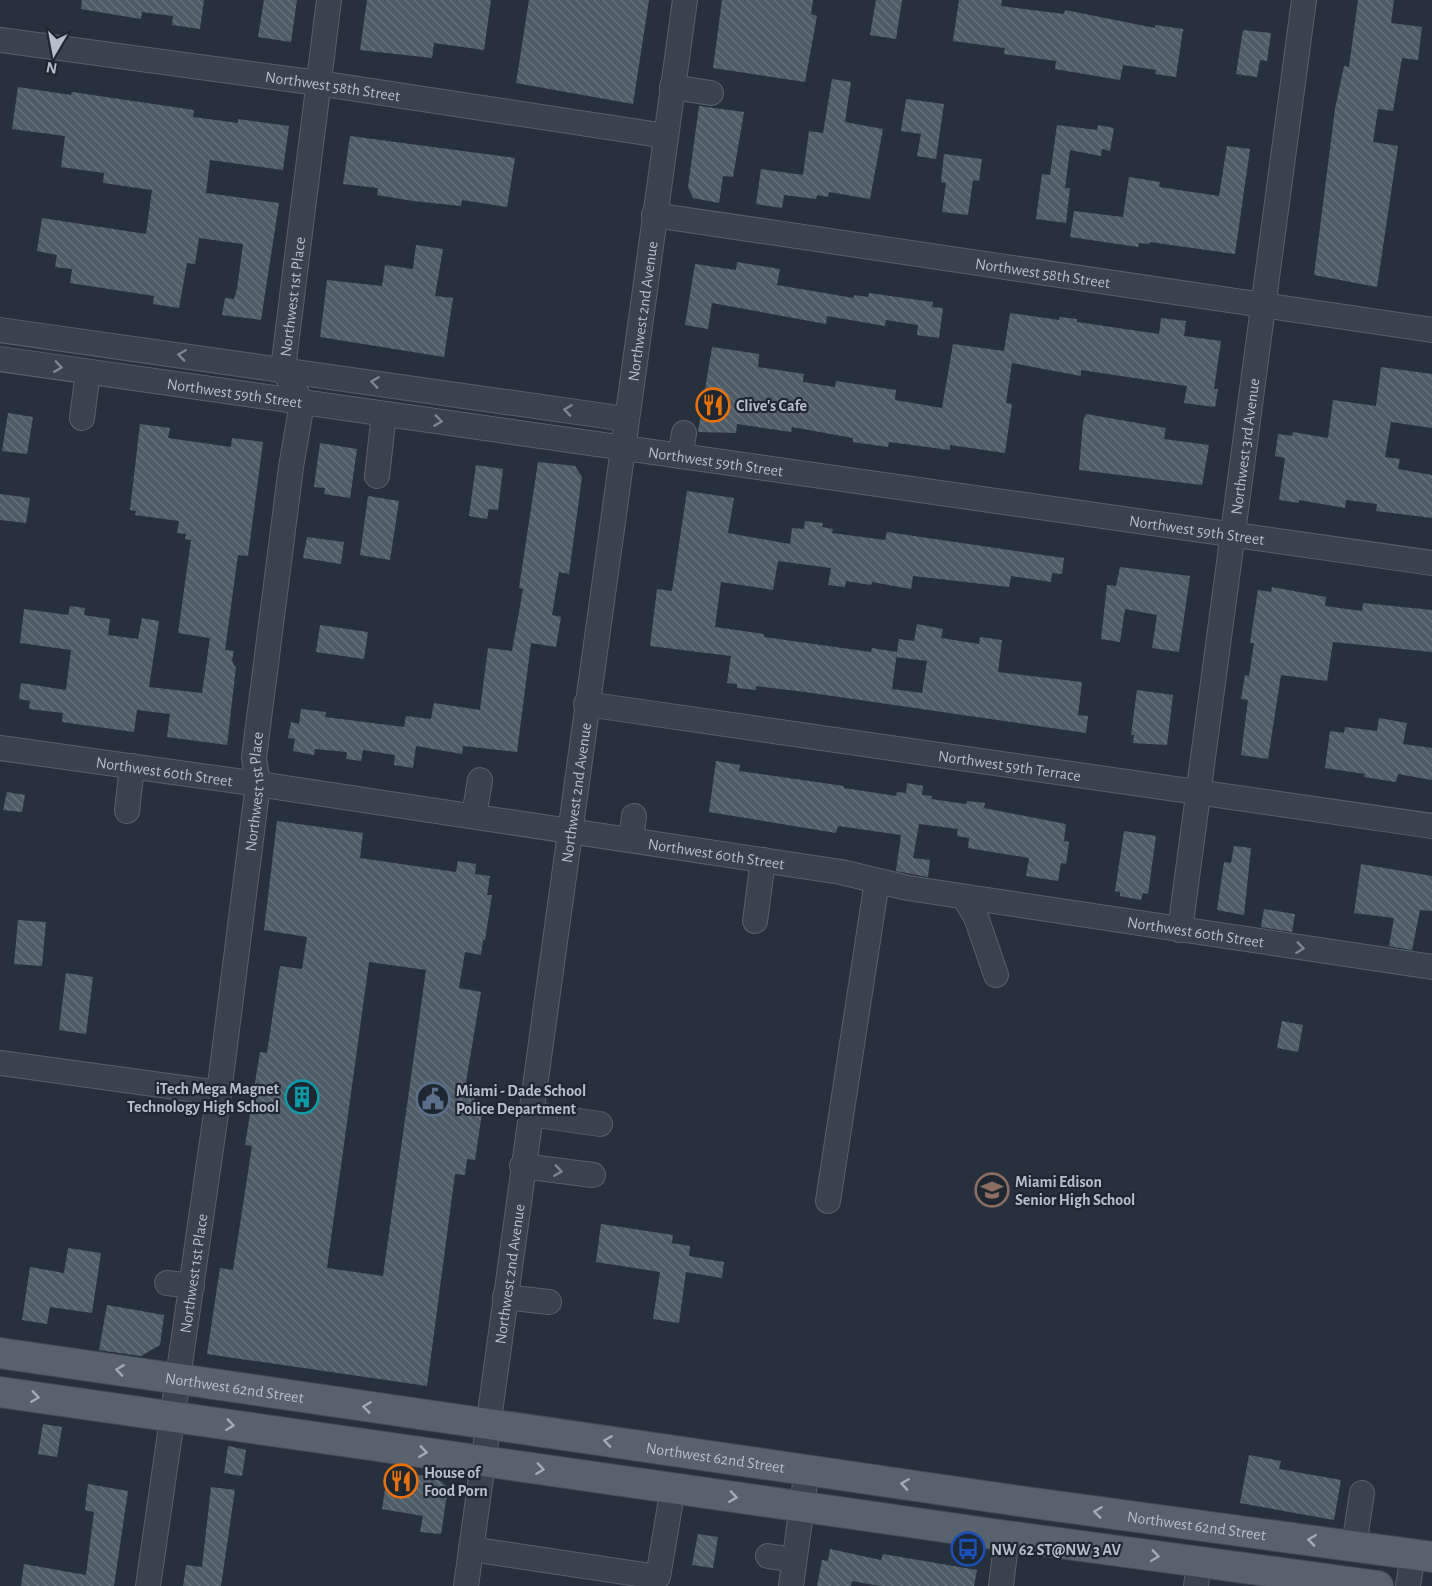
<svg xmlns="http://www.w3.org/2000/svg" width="1432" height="1586" font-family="'Alegreya Sans',sans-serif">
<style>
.building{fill:url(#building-back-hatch);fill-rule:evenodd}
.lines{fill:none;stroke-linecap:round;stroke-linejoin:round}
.minor-casing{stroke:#58616b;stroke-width:26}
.major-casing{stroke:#434c56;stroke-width:32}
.minor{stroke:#3a434d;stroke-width:24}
.major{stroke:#58626d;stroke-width:30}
.oneway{stroke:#7e8791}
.oneway2{stroke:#a3acb6}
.labels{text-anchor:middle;stroke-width:4.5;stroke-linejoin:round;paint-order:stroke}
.street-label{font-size:16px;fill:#b6bec8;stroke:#1f2832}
.poi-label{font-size:16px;font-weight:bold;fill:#b6bec8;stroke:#1f2832;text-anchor:start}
</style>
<defs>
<pattern id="building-back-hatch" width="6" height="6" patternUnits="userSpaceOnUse" patternTransform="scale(1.5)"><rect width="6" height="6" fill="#4f5c67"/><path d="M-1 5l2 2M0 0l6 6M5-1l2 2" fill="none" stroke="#66727b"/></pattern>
</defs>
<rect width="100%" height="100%" fill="#26313d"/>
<!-- building -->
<path class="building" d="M82,0H204L200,29L172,25L173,16L142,12L141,19L81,9Z
M264,0H297L291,42L258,37Z
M367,0H491L484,50L434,43L432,58L360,50Z
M529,0H649L633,104L516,83Z
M722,0H813L811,14L817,16L805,82L713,68Z
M876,0H902L896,39L870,35Z
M959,0H1002L1001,6L1064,14L1065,10L1155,28V25L1183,29L1176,77L1155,74L1156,70L1123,65L1120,80L1055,69L1056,61L1004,54L1005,48L953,41Z
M1358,0H1394L1391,23L1422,27L1418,60L1402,58L1393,111L1378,109L1373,142L1398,146L1377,287L1314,275L1335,109L1344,66L1349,67Z
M1243,30L1271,33L1267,61L1260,60L1257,77L1236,74Z
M832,79L851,82L845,122L883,129L870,199L829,192L828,197L817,195L816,199L784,195L782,208L756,204L761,169L803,175L809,131L823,133Z
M18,87L71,95L72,92L194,110L193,117L238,123V119L289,126L283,170L210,160L206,193L279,203L261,320L222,315L225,298L234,299L237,289L243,244L199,238L195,264L187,263L179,308L153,304L154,296L70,283L72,269L55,267L57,255L37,251L42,218L146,234L152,190L103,183L104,173L61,167L65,136L12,129Z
M906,99L944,104L936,159L917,156L921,134L901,131Z
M699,106L744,112L733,177L723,176L719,203L693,198L688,187Z
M1057,125L1097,130L1098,125L1114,128L1110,151L1102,149L1101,156L1070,150L1065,188H1070L1066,223L1036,219L1042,174L1050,175Z
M350,136L515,158L507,207L462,200L461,206L413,201L377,195L378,188L343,184Z
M1227,146L1250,149L1235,254L1150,242L1149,244L1139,243L1138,247L1070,237L1074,211L1123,217L1129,177L1160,182L1159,187L1219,196Z
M944,154L982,159L979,181L973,180L968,215L942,212L946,183L941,182Z
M416,245L443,249L435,296L453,298L444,357L320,337L327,280L382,286L385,265L413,269Z
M737,262L780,269L777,285L854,298V295L868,297L869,293L933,302L932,307L943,308L939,338L917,335L918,325L886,320L885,326L827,316L826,324L712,303L708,329L685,325L695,264L736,270Z
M1010,313L1059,320V317L1077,319V322L1159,334L1161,318L1186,321L1184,336L1221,341L1214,389H1218L1215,407L1184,403L1187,386L1081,370V376L1012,363L1006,403L1012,404L1005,453L950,445V450L889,442L888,447L853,442V438L792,427L791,432L737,424L736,433L698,432L712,347L759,354L758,367L804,374L803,382L835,387L836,381L896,390L895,400L942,408L953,344L1004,351Z
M1381,367L1432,374V428L1391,422L1385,457L1400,459L1398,469L1432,475V518L1376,511L1377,504L1346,500L1345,508L1299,500V503L1279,500L1285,458L1275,456L1278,434L1292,436L1293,432L1328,438L1333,400L1376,406Z
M8,413L33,417L27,454L2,451Z
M1086,414L1166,428L1164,439L1209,445L1202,485L1079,470L1083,421Z
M140,424L170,428L168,438L231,447L232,438L263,442L248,556L238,555L225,650L234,651L232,660L234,666L236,667L227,745L167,737L170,714L137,710L134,732L62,722L63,713L29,709L30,701L19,699L21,683L66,690L71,650L20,643L24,609L68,615L70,606L85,608L84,615L110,619L108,635L138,639L142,618L159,621L149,687L202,693L210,638L178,633L191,540L185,539L186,534L177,533L179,521L135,515L136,511L130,510Z
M320,443L357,449L350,498L324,494L325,488L314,487Z
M538,462L575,466L582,477L569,574L559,572L552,615L561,617L556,647L531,643L517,752L463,746L462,754L416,746L413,768L394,765L395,755L363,750L361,761L346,759L347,752L315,749L314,755L293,751L295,739L288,738L291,722L299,724L301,709L326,712L325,717L404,727L406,716L431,719L434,703L480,710L488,648L512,651L523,589L519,588Z
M476,465L503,469L498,510L489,509L487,519L469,516Z
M687,491L734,498L728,533L790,544L792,528L804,529L805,521L823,523L822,527L833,529L832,533L885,540L887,532L1064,558L1062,574L1052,573L1051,582L1011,576L1009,587L913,576L911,589L872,582L871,585L846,581L845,587L828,585L831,568L778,561L773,590L721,582L715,627L764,634V637L871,652L872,648L897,652L892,689L922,693L927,661L896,657L899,639L914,641L917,624L943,629L941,638L979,644L980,637L1002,640L998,672L1082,682L1078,715L1088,716L1086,733L805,692L756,686V690L737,688V684L727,683L731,656L650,646L657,589L672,591Z
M0,494L30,498L26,523L0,520Z
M368,496L399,501L390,560L360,555Z
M307,537L344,542L341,564L303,558Z
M1120,567L1190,576L1179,652L1152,648L1157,615L1125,609L1120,642L1101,639L1107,585L1116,586Z
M1272,587L1326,597L1325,606L1362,611L1363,603L1432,610V652L1333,642L1327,681L1281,675L1268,759L1241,755L1248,700L1241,699L1245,675L1249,676L1254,643H1250L1258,590L1271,592Z
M320,625L368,632L364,659L316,652Z
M1137,690L1173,695L1167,745L1133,743L1134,735H1131Z
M1379,718L1407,723L1403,744L1432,748V780L1398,774L1396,782L1364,777L1365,774L1325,768L1330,731L1344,733L1345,727L1377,731Z
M716,761L740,765L739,771L844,786V788L896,796L897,792L906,793L907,783L923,786L922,795L932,796L931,799L966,804L967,801L985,803L984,808L1066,824L1064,841L1069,842L1066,864L1061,863L1058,881L1026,876L1029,858L968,848L969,838L957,836L958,829L919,824L913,858L930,860L928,877L896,871L901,835L838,826L836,833L709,812Z
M7,792L25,795L22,812L3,810Z
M277,821L363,833L360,858L456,872L458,861L476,864L475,874L490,876L487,895H492L485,940H483L481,955L465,952L459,988L481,992L465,1088L476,1089L474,1104L483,1106L475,1160L467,1159L465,1175L455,1174L427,1386L207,1354L220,1268L233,1270L252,1146L245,1145L260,1052L267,1053L280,966L302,969L307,937L264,930ZM369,962L426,970L383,1276L327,1268Z
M1124,831L1156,836L1148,894L1143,893L1141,900L1120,896V892L1115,891Z
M1234,846L1251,848L1244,915L1217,910L1224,862L1231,863Z
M1361,864L1432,876V911L1420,910L1412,950L1389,946L1394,918L1354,913Z
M1264,909L1295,914L1292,932L1261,927Z
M18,920L46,922L42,966L14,964Z
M66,973L93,977L86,1034L59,1030Z
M1282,1021L1303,1025L1298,1052L1277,1048Z
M601,1224L673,1235L672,1243L690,1246L689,1256L724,1262L722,1278L686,1272L679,1323L653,1319L660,1272L596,1262Z
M68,1248L101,1253L92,1313L50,1307L47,1324L22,1320L30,1267L64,1273Z
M107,1305L164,1315L160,1345L141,1356L99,1350Z
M43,1424L62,1427L57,1457L38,1454Z
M228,1446L246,1450L242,1476L224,1473Z
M1249,1455L1281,1461L1279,1469L1341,1480L1334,1520L1240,1503Z
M388,1470L437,1478L448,1488L441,1534L420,1532L423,1516L382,1509Z
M88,1484L128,1491L114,1586H21L24,1564L86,1575L94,1512L85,1510Z
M211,1487L235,1490L221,1586H183L186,1565L202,1567Z
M698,1534L718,1537L713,1568L692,1565Z
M830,1549L881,1560L883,1554L977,1570L974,1586H880L852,1581L851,1586H817L822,1560L828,1561Z"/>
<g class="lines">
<!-- minor casing -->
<g class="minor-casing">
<g id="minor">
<path id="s1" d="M0,40L318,83L666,136"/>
<path d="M672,87L711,93"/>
<path id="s2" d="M654,215L1432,330"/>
<path d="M0,330L626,419"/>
<path id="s3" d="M0,359L1432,563"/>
<path d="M82,418L88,372"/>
<path d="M680,456L684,433"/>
<path d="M377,476L384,414"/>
<path id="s4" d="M586,704L1432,826"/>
<path id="s5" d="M0,748L258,784L841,872L908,888L1432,967"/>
<path d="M127,811L132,766"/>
<path d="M474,816L480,780"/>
<path d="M631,840L634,816"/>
<path d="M964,897L976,917L996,975"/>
<path d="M755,921L763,860"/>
<path id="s6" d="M1180,930L1304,0"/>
<path d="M0,1063L219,1093"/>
<path d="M530,1114L600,1124"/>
<path d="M522,1166L593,1175"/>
<path d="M828,1201L877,881"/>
<path d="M167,1283L192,1286"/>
<path d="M505,1297L549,1302"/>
<path d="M1354,1546L1362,1493"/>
<path d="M471,1549L658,1577L673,1488"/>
<path d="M768,1556L794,1560"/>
<path id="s7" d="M148,1586L219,1093L258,784L254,758L291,467L302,403L283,369L329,0"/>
<path id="s8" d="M466,1586L685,0"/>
<path d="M791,1586L807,1469"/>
<path d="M1001,1586L1007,1536"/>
<path d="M1196,1586L1199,1562"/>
<path d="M1408,1586L1413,1554"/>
</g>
</g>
<!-- major casing -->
<g class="major-casing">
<g id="major">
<path id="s9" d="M0,1353L1012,1500L1432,1557"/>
<path d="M0,1392L1007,1536L1378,1586"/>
</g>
</g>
<!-- minor -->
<use href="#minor" class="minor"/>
<!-- major -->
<use href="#major" class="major"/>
</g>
<!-- one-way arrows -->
<defs><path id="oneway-chevron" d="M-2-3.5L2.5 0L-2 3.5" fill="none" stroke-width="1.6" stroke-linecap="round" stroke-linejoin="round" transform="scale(1.5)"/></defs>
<g class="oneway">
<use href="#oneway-chevron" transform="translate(182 355) rotate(-172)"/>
<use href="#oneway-chevron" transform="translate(58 367) rotate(8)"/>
<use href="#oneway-chevron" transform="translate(375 382) rotate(-172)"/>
<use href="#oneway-chevron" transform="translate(568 410) rotate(-172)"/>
<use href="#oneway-chevron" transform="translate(438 421) rotate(8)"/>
<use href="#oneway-chevron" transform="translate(1300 948) rotate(8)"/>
<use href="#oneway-chevron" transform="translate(558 1171) rotate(8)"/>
</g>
<g class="oneway2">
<use href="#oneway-chevron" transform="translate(120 1370) rotate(-172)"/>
<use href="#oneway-chevron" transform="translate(35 1397) rotate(8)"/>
<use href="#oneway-chevron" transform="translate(367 1407) rotate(-172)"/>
<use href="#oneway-chevron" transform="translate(230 1425) rotate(8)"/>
<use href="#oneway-chevron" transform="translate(608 1441) rotate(-172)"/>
<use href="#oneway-chevron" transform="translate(423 1452) rotate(8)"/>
<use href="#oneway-chevron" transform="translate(540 1469) rotate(8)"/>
<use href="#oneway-chevron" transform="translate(905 1484) rotate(-171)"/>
<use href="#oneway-chevron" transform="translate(733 1497) rotate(8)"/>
<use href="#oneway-chevron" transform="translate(1098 1512) rotate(-172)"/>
<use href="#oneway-chevron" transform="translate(1312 1540) rotate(-172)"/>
<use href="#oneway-chevron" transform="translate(1155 1556) rotate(8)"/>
</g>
<!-- icons -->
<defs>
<g id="restaurant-ring" transform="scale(1.725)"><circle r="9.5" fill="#1f2832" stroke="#e8710a" stroke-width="1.5"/><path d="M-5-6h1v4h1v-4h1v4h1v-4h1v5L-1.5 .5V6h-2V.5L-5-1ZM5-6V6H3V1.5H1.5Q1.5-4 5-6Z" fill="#e8710a"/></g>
<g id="building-ring" transform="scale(1.725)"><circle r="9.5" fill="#1f2832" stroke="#0f9aa8" stroke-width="1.5"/><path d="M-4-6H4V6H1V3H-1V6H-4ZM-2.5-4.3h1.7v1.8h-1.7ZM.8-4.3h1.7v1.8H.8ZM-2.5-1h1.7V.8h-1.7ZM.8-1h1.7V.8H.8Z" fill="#0f9aa8"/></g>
<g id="civic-ring" transform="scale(1.725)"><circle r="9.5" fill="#1f2832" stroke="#5c6f8a" stroke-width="1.5"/><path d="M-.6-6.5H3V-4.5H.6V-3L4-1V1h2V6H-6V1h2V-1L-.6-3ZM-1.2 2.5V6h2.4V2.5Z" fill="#5c6f8a"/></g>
<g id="school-ring" transform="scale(1.725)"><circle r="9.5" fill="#1f2832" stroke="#8d6e63" stroke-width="1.5"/><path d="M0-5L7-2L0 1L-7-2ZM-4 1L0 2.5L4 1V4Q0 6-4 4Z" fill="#8d6e63"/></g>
<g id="bus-ring" transform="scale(1.725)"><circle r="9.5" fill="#1f2832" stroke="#1a4fb4" stroke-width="1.5"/><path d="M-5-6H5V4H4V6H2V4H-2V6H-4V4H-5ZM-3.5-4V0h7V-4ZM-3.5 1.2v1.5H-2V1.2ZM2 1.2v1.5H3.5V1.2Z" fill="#1a4fb4"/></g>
</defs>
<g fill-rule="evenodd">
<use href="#restaurant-ring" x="713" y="405"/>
<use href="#building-ring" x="302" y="1097"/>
<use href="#civic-ring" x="433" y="1099"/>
<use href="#school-ring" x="992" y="1190"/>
<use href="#restaurant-ring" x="401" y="1481"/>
<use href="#bus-ring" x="968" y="1549"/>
</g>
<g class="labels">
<!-- street labels -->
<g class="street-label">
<text dy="6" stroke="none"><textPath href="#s1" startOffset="336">Northwest 58th Street</textPath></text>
<text dy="6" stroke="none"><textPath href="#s2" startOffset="393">Northwest 58th Street</textPath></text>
<text dy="6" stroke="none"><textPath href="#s7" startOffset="1306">Northwest 1st Place</textPath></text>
<text dy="6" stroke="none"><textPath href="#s8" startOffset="1287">Northwest 2nd Avenue</textPath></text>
<text dy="6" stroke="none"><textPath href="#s3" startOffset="237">Northwest 59th Street</textPath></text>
<text dy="6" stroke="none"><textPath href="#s6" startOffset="488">Northwest 3rd Avenue</textPath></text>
<text dy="6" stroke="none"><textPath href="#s3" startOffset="723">Northwest 59th Street</textPath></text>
<text dy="6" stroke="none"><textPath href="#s3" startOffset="1209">Northwest 59th Street</textPath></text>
<text dy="6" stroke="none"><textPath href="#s4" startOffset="428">Northwest 59th Terrace</textPath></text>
<text dy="6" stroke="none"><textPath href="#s5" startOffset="166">Northwest 60th Street</textPath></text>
<text dy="6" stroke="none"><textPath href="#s7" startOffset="802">Northwest 1st Place</textPath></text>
<text dy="6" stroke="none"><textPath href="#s8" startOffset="801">Northwest 2nd Avenue</textPath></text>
<text dy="6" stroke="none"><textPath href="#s5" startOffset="724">Northwest 60th Street</textPath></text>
<text dy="6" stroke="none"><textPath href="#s5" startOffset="1210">Northwest 60th Street</textPath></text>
<text dy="6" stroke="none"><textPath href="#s7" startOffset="316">Northwest 1st Place</textPath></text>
<text dy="6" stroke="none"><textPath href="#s8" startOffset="315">Northwest 2nd Avenue</textPath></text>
<text dy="6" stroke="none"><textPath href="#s9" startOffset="237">Northwest 62nd Street</textPath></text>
<text dy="6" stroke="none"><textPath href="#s9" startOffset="723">Northwest 62nd Street</textPath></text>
<text dy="6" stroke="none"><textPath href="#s9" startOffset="1209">Northwest 62nd Street</textPath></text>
</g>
<!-- poi labels -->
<g class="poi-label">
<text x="736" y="411">Clive's Cafe</text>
<text x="279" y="1094" text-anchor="end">iTech Mega Magnet<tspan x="279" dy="18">Technology High School</tspan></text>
<text x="456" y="1096">Miami - Dade School<tspan x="456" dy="18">Police Department</tspan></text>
<text x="1015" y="1187">Miami Edison<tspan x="1015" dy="18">Senior High School</tspan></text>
<text x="424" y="1478">House of<tspan x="424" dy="18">Food Porn</tspan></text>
<text x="991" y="1555">NW 62 ST@NW 3 AV</text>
</g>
</g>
<!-- north arrow -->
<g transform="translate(54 54) rotate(190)" stroke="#1f2832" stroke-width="4.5" paint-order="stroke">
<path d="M0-4.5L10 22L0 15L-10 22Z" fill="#b6bec8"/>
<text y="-9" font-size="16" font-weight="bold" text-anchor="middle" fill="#b6bec8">N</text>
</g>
</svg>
